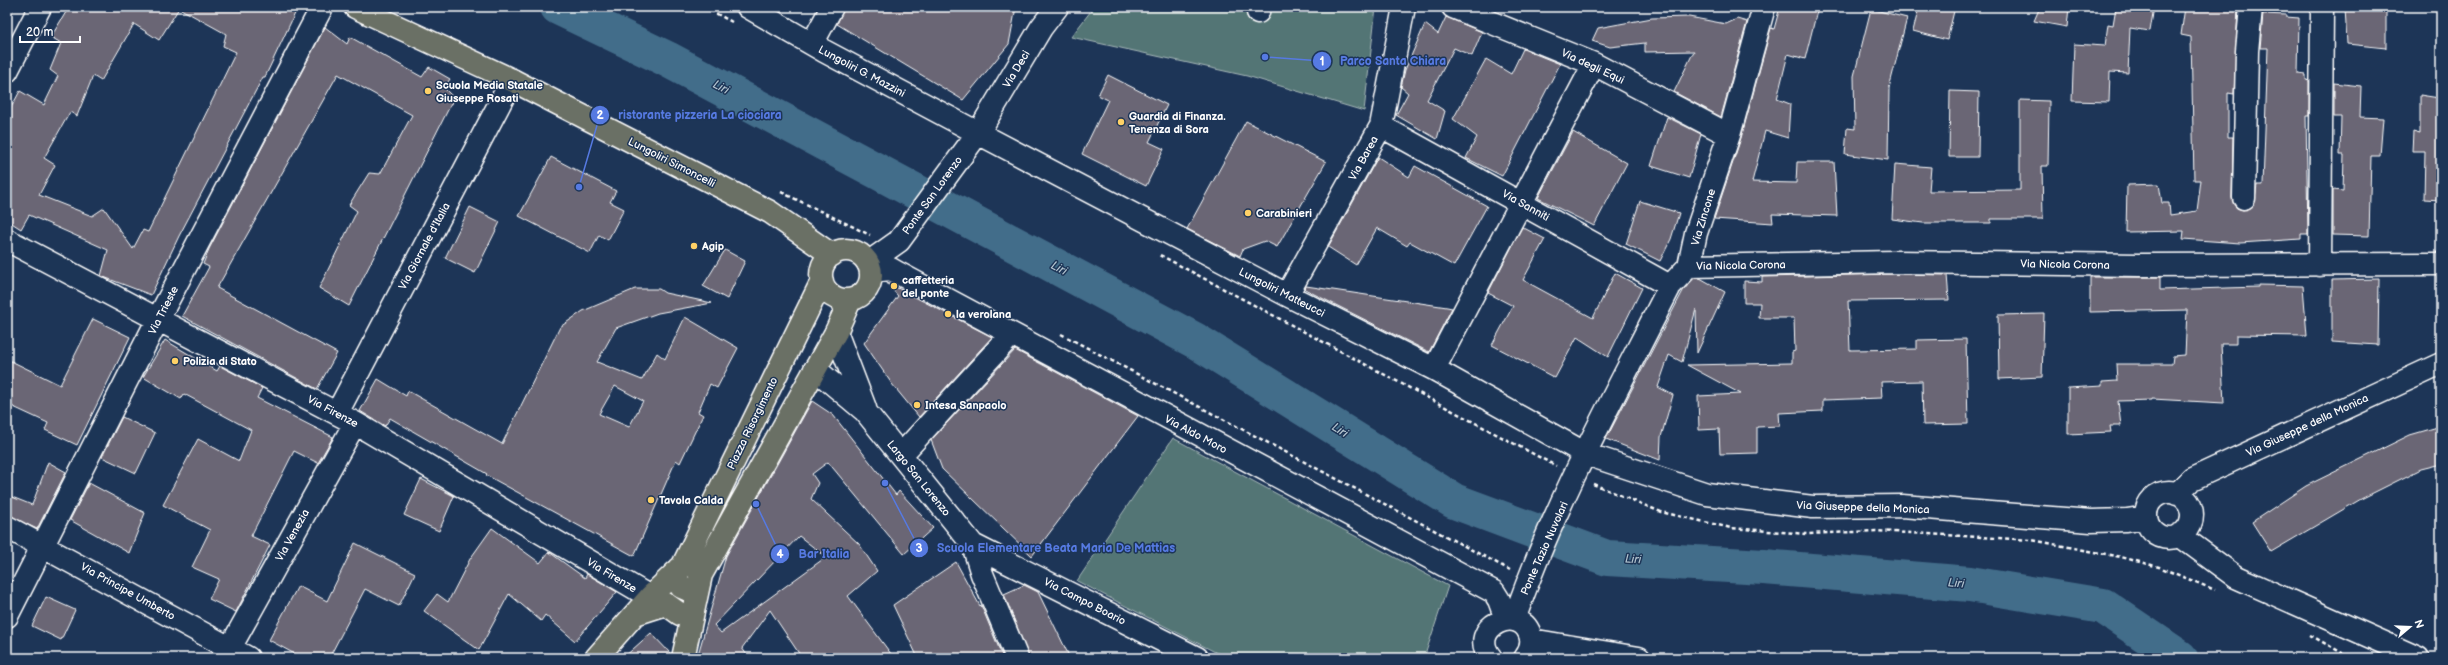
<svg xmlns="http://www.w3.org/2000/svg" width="2448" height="665" font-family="'Balsamiq Sans',sans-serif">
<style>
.green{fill:#537474;stroke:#a9baba}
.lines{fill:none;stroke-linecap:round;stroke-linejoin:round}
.river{stroke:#436d8a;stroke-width:36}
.building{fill:#6a6675;stroke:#fff;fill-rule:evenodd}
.minor-casing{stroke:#fff;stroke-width:25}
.major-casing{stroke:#fff;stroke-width:25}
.path{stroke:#fff;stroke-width:2.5;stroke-dasharray:4 3;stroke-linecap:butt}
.minor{stroke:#1d3557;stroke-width:22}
.major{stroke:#6b7065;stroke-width:22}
.poi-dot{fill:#ffd166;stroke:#1d3557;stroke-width:1.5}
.labels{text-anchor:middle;stroke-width:3;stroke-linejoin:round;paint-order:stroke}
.street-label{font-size:11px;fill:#fff;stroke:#1d3557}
.poi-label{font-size:11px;font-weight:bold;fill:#fff;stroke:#1d3557;text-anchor:start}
.water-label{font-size:12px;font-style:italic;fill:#b4c5d0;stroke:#1d3557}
.leader{fill:none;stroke:#567ae2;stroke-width:1.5}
.callout-dot{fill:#567ae2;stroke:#1d3557;stroke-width:1.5}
.mark-label{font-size:12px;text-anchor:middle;font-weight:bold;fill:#fff}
.callout-label{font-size:12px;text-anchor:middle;font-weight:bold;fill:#567ae2;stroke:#1d3557;stroke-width:3;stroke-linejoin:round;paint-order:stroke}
</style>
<rect width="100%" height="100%" fill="#1d3557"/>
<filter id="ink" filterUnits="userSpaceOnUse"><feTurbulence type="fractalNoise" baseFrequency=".025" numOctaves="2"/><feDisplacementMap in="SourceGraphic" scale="8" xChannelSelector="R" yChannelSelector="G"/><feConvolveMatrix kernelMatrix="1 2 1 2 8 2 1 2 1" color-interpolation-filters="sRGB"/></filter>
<g filter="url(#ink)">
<!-- green -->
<path class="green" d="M1094,7H1376L1364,111L1247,76L1071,37Z
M1173,438L1448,586L1424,658H1236L1217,653L1077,581Z"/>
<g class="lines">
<!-- river -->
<path class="river" d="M558,7L667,59L1196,341L1454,501L1607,558L1764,567L1970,584L2103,606L2180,658"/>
</g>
<!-- building -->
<path class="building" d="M69,7H298L265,77H263L179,236L151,295L101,276L108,250L29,215L21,229L7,220V115L20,91L44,105L58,76L50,70L61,43L51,37ZM179,8L226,34L223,46L236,52L148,232L143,230L133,249L104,208L92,216L39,195L55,165L44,158L70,112L77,116L93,76L101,81L134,24L159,40Z
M844,7H1016L1009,44L963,100L837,24Z
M1780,7H1818L1805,59L1788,54L1777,99L1790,104L1788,138L1765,131L1752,182L1796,183L1797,162H1834L1837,216L1772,214L1773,223L1714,219L1741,138L1771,28L1774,29Z
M1919,7H1955L1947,40L1913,31Z
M2040,7H2069L2067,27L2034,21Z
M2116,7H2154L2150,31L2130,28L2128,73L2110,72L2109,102L2072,101L2074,44L2105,46L2108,24L2113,25Z
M2185,7H2238L2234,94L2228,93V137H2233L2232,198L2237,208L2243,210L2254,205L2257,185H2263L2268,48H2260L2263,14L2286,15V17L2299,18L2298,74L2306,75V80L2309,81V116H2306L2308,234H2301V239L2240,243L2183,239L2184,231L2126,232L2127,185L2159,184L2162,203H2169L2170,215L2197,211L2201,180H2194L2191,37L2181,35Z
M2345,7H2367V10L2386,12V48L2347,44Z
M1871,9L1907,18L1889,88L1888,160L1845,154L1847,128L1855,129L1854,76Z
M1446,17L1482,32L1472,56L1454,48L1427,100L1445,111L1437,139L1396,115L1408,93L1401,87L1405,70L1425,24L1438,34Z
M1689,17L1726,24L1737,19L1747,22L1721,117L1674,92L1694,51L1645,52V43L1610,47L1592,41L1598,28L1652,18Z
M325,27L347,44L350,37L422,77L429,67L450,79L444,88L454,98L349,306L319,288L357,211L349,205L369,173L380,174L412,115L338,74L217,288L337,353L317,389L182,316L209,267L203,264L209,249Z
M1523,49L1560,64L1502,176L1466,158L1477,137L1453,119L1486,59L1511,74Z
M1108,75L1167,105L1149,142L1164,149L1146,186L1082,154L1108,100L1098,95Z
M2334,83L2361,86L2360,117L2383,118L2380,156H2371L2369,236L2333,235V190L2343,191L2344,155H2340L2341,117H2334Z
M1950,91L1979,92L1978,157H1949Z
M2420,95L2439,98L2441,109V200L2424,199L2425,151H2412L2413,132L2420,134Z
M2020,100L2049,101L2048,166H2042L2043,219H1991V223H1923L1892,219L1895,164L1931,167L1929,191L2020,190Z
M1667,117L1701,134L1689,178L1651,166Z
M1246,121L1326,162L1277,247L1265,241L1243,249L1240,256L1187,229Z
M1573,132L1627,163L1594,226L1538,198Z
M551,157L616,191L610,202L624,209L608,240L599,235L590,253L519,216Z
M1378,157L1409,177L1415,166L1487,206L1454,266L1410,242L1407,246L1377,228L1356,265L1328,247Z
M1640,201L1679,213L1671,239L1660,261L1626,244Z
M470,207L500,222L475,273L445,258Z
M1522,227L1545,239L1523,280L1593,318L1615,273L1642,288L1608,357L1577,337L1555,378L1492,345L1513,306L1488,293Z
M725,250L745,261L727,299L703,286Z
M1895,274L1947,275L1949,300L1848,301L1850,350L1917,349V340L1966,339L1968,424L1923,425L1922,381L1881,382L1882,398L1823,400V411L1779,413L1780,426L1757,427V453L1720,454L1719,429L1699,430L1698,396L1741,394L1687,365L1792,363V352L1795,351L1794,318H1759L1760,303H1744V281L1762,282V277Z
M2090,277H2160V290L2259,287V285L2303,286L2307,336L2236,335V344H2221L2224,403L2152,399V400L2118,401L2121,426H2110L2111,432L2068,434V388L2102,386V382L2117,381L2116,364H2172L2173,356L2185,355L2187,310L2090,312Z
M1694,278H1700L1725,292L1697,353L1696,309L1682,362L1669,355L1658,387L1673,395L1661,437L1660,460L1606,439L1683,291Z
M2379,279L2378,345L2332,342V280Z
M886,282L992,337L919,417L892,384L864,343L898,296Z
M1306,286L1447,307L1452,308L1429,352L1314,294L1305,289Z
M635,289H659L665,293L712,303L658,313L616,328L597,362L642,380L657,353L665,359L685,317L738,348L717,388L710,384L698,412L703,415L680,463L676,460L634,556L486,475L487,474L390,418L385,426L360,411L378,379L406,396L408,391L502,444L560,327L583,311ZM615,386L643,401L629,427L599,414Z
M2044,314L2042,377L1999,379L1998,315Z
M93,319L130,337L77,445L45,430L48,423L7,404V359L60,385Z
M165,340L217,371L220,366L262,388L257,398L333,437L318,463L294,451L251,536L270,545L236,612L209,599L219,579L192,567L210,530L163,505L198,439L239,461L251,430L184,394L181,399L143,377Z
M1015,350L1138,416L1032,556L942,469L931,440Z
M812,401L833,415L896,495L899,491L933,528L904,554L828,462L812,474L818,483L811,499L859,544L877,571L848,596L894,658H802L770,610L742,648L749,658H697L726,556ZM799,536L826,557L721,633L714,625Z
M122,417L155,433L136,473L102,457Z
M2441,426V464L2421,469L2361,499L2271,552L2252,522L2306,486L2410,435Z
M48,462L66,472L37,529L7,515V495L32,505Z
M421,479L454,496L439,531L404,515Z
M89,483L145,513L129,553L70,520Z
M492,528L540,563L549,552L585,578L587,574L617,592L575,641L545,615L541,621L509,594L479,650L424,611L437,594L448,602L470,559Z
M355,543L415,573L399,606L365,589L329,658H302L269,640L298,586L327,601Z
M956,562L980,606L981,605L1003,658H918L893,605Z
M1024,585L1038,592L1070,658H1029L1004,594Z
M46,597L75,610L61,640L32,626Z
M651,633L671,654V658H623Z"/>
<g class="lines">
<!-- minor casing -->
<g class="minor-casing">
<path id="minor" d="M748,7L824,51L978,133L1287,295L1434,369L1586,454L1707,494L1813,507L1902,506L2091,521L2127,520L2146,517
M1453,7L1594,64L1729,135
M1258,12L1259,7
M812,44L832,7
M7,71L40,7
M1381,126L1670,286
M2244,198L2247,51L2251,7
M7,240L355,423L650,597
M868,263L899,241L978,133L1041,28L1057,7
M2320,265L2322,7
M1689,266L1895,262L2140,265L2441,264
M871,271L891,269L898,273L1494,592L1499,600L1506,619
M1287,295L1381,126L1404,7
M836,332L865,408
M815,369L865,411L973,545L982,574L1017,658
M1434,369L1594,64
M337,413L512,80
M901,455L1011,335
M2146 515a23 23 0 1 1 46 0a23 23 0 1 1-46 0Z
M2177,494L2192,479L2441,364
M7,527L248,658
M2179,535L2236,577L2418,658
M973,545L1197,658
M7,616L158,319L322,7
M1514,620C1554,504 1615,395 1670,286L1689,266L1696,233L1729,135L1764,7
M1531,640L1639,658
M230,648L355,423
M1491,658C1465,628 1522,600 1531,638C1532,645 1530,652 1525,658"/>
</g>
<!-- major casing -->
<g class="major-casing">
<path id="major" d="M355,7L512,80L770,212L832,255
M821 275a25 25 0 1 1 50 0a25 25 0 1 1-50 0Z
M683,565L822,281
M701,575L836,332L850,300
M638,613L666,604L680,614
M596,658L650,597L677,571
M683,658L701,575L695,566L687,564L680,568L676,578L681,587L688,590L698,585"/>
</g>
<!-- path -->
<path class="path" d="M704,7L732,22
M7,20L13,7
M781,192L870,235
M1160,255L1556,466
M1061,334L1510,570
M1593,484L1661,512L1731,528L1807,534L1876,531L2032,540L2121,557L2159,567L2215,590
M2310,635L2351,658"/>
<!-- minor -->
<use href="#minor" class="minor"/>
<!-- major -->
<use href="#major" class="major"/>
</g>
</g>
<!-- markers -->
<g class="poi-dot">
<circle cx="428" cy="91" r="4"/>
<circle cx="1121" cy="122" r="4"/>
<circle cx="1248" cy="213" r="4"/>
<circle cx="694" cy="246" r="4"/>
<circle cx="894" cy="286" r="4"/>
<circle cx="948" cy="314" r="4"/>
<circle cx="175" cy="361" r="4"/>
<circle cx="917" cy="405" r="4"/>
<circle cx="651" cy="500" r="4"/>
</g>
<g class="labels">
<!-- street labels -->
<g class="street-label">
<text transform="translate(1593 66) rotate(25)" y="4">Via degli Equi</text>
<text transform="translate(1016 69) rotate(-59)" y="4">Via Deci</text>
<text transform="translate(862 71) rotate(28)" y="4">Lungoliri G. Mazzini</text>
<text transform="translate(1363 158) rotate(-61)" y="4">Via Barea</text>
<text transform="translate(672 162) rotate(27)" y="4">Lungoliri Simoncelli</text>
<text transform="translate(932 195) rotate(-54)" y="4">Ponte San Lorenzo</text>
<text transform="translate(1526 205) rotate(29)" y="4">Via Sanniti</text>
<text transform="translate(1703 217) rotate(-73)" y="4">Via Zincone</text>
<text transform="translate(424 246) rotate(-62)" y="4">Via Giornale d'Italia</text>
<text transform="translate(2065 264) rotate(1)" y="4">Via Nicola Corona</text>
<text transform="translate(1741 265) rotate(-1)" y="4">Via Nicola Corona</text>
<text transform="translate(1282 292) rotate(27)" y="4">Lungoliri Matteucci</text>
<text transform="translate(163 310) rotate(-63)" y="4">Via Trieste</text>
<text transform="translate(333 411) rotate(28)" y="4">Via Firenze</text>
<text transform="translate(752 423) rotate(-64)" y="4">Piazza Risorgimento</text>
<text transform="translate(2307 425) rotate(-25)" y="4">Via Giuseppe della Monica</text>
<text transform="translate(1196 434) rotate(28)" y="4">Via Aldo Moro</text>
<text transform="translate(919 478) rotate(51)" y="4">Largo San Lorenzo</text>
<text transform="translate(1863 507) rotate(2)" y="4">Via Giuseppe della Monica</text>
<text transform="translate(292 535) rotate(-61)" y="4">Via Venezia</text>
<text transform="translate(1544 548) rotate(-66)" y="4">Ponte Tazio Nuvolari</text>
<text transform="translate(612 575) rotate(31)" y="4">Via Firenze</text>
<text transform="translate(128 591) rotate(29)" y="4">Via Principe Umberto</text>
<text transform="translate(1085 601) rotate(27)" y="4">Via Campo Boario</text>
</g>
<!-- poi labels -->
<g class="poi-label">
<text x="436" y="89">Scuola Media Statale<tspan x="436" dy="13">Giuseppe Rosati</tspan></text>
<text x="1129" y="120">Guardia di Finanza.<tspan x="1129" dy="13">Tenenza di Sora</tspan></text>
<text x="1256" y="217">Carabinieri</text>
<text x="702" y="250">Agip</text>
<text x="902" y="284">caffetteria<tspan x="902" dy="13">del ponte</tspan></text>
<text x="956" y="318">la verolana</text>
<text x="183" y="365">Polizia di Stato</text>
<text x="925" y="409">Intesa Sanpaolo</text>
<text x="659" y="504">Tavola Calda</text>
</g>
<!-- water labels -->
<g class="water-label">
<text transform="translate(721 87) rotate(28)" y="4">Liri</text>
<text transform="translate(1059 268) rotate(28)" y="4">Liri</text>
<text transform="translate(1340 430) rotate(32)" y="4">Liri</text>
<text transform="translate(1633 559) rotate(3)" y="4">Liri</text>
<text transform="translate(1956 583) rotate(5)" y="4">Liri</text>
</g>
</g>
<!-- callouts -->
<path class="leader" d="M1265 57L1322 61M579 187L600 115M885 483L919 548M756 504L780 554"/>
<g class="callout-dot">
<circle cx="1265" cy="57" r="4"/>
<circle cx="579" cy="187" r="4"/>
<circle cx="885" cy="483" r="4"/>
<circle cx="756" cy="504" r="4"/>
<circle cx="1322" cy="61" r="10"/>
<circle cx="600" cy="115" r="10"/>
<circle cx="919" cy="548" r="10"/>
<circle cx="780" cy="554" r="10"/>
</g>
<g class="mark-label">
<text x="1322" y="65">1</text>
<text x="600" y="119">2</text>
<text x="919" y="552">3</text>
<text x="780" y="558">4</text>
</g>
<g class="callout-label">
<text x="1393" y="65">Parco Santa Chiara</text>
<text x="700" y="119">ristorante pizzeria La ciociara</text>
<text x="1056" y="552">Scuola Elementare Beata Maria De Mattias</text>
<text x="824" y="558">Bar Italia</text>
</g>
<!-- margin -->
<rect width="2448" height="665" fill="none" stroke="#1d3557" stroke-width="24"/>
<rect x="12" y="12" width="2424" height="641" fill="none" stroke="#fff" stroke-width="1.5" filter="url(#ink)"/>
<!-- north arrow -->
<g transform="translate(2410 627) rotate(71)" stroke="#1d3557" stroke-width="3" paint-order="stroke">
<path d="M0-3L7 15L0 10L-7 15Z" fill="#ffffff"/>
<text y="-6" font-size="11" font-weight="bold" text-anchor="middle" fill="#ffffff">N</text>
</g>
<!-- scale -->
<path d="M20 36v6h60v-6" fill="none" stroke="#ffffff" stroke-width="2"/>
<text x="26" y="36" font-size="12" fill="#ffffff" stroke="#1d3557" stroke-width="3" paint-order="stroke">20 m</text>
</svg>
